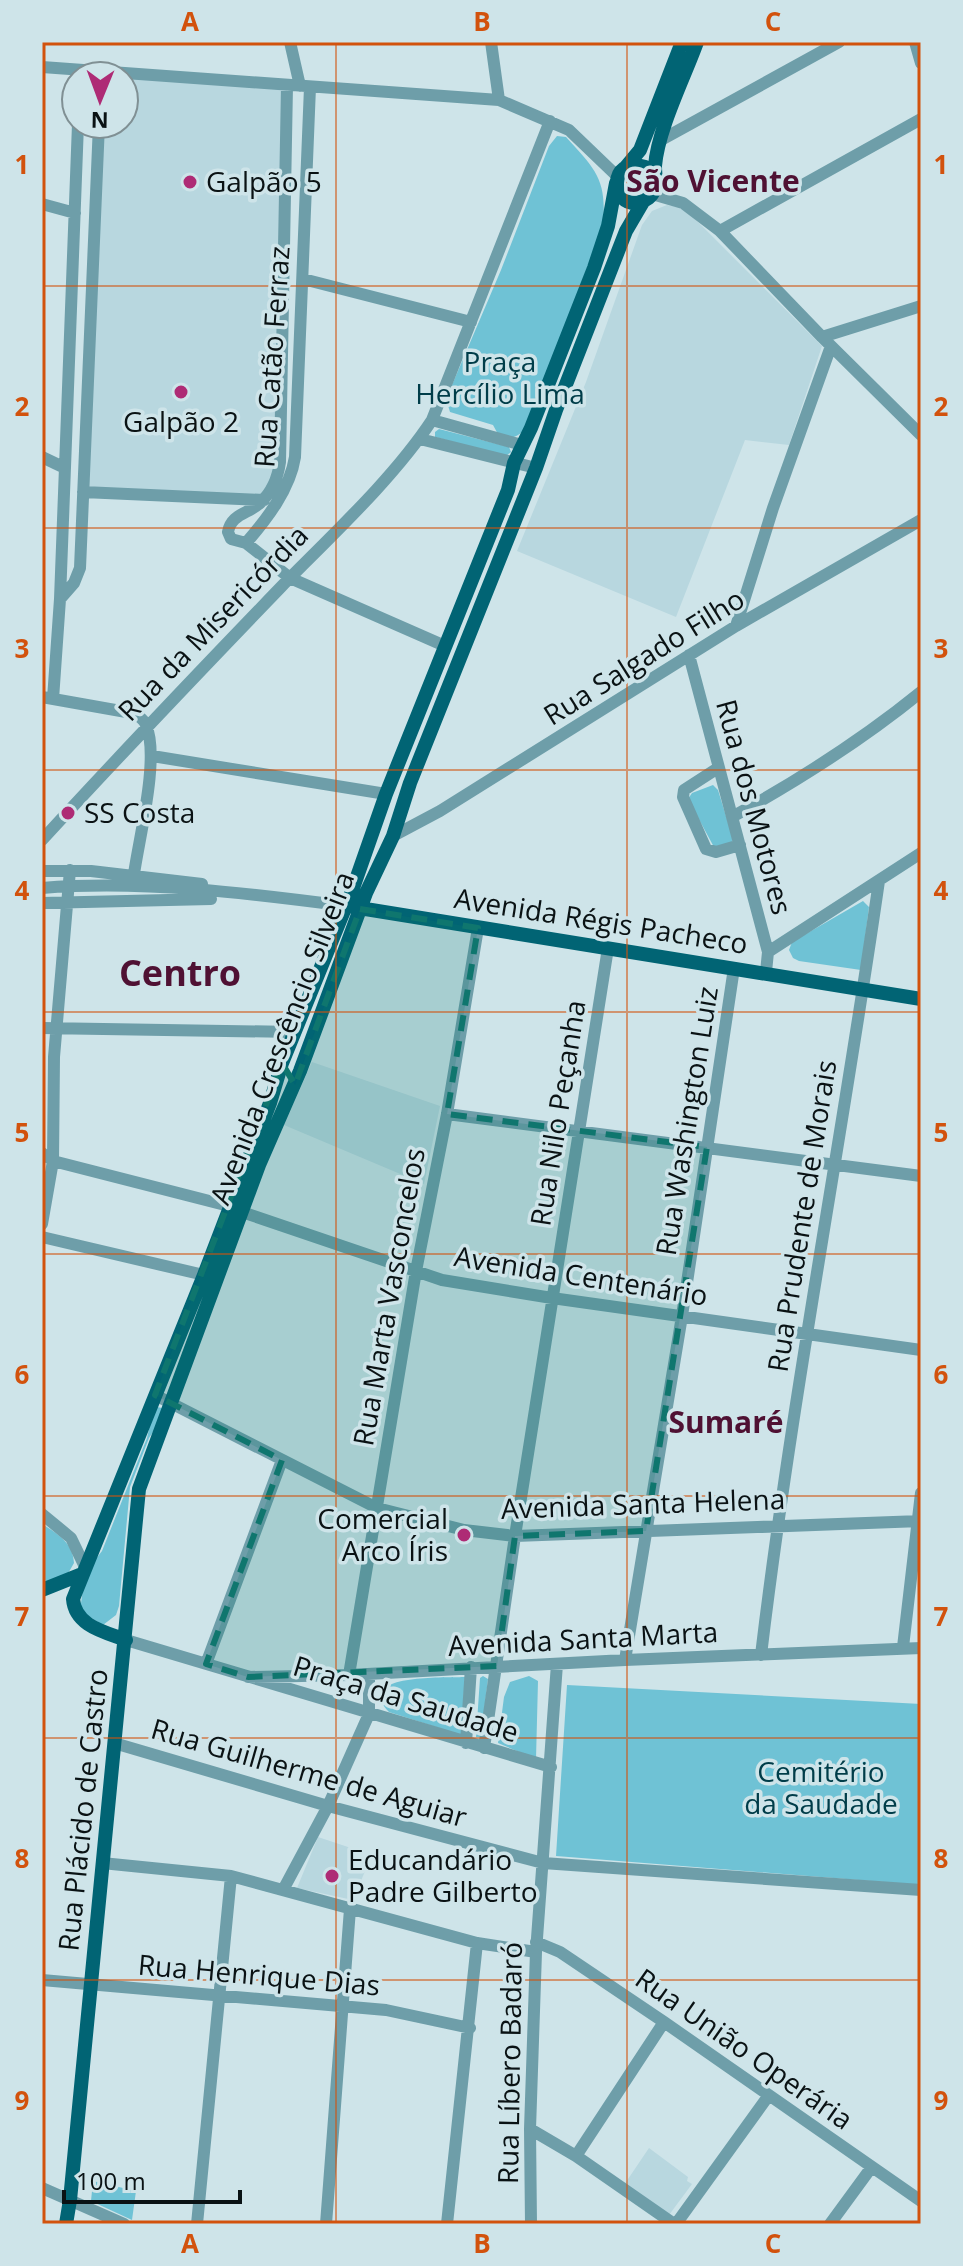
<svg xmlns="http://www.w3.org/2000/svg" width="963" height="2266" font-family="'Open Sans',sans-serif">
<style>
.built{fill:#b8d7df}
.green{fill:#6fc2d5}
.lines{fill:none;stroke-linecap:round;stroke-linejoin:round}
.minor{stroke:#6e9ea9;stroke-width:12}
.major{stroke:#016474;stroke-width:14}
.marked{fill:#0f766e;fill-opacity:0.2;stroke:#0f766e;stroke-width:6;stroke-dasharray:16 10;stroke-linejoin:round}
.grid{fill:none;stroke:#d2520d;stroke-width:2;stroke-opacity:0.55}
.poi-dot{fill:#ae2b75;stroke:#cee4e9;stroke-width:3}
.labels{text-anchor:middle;stroke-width:7;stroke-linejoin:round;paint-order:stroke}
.poi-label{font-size:28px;fill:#0a1214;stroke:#cee4e9;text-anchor:start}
.street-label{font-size:28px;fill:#0a1214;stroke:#cee4e9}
.park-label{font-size:28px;fill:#003d49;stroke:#cee4e9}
.neighbourhood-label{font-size:30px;font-weight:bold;fill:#4f1133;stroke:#cee4e9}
.district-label{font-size:36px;font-weight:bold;fill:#4f1133;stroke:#cee4e9}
.neatline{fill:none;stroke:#d2520d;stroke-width:3}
.grid-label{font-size:26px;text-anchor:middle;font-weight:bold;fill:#d2520d}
</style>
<rect width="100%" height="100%" fill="#cee4e9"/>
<!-- built -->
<path class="built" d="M124,76L287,86L280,462L264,500L83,492L99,124H124Z
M667,205L678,207L692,216L822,346L789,445L745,440L676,617L517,551L586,382L642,225L652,211Z
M312,1062L440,1106L424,1184L284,1125Z
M318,1837L360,1851L359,1860L368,1864L353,1900L297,1888Z
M649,2148L688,2177L687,2181L692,2184L669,2215L624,2185Z"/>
<!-- green -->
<path class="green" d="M557,136L566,137C596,170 607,179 603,226L526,428C517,438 512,439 499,436L493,425L450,412L446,399L501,270L549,146Z
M439,429L509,447L511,452L506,456L435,437V432Z
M713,785L718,790L733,839L732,842L715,849L688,799L692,793Z
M863,901L869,907L861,970L799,961L793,958L789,950L792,942Z
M157,1407L162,1408L161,1420L149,1438L130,1487L119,1606L116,1615L103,1625L80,1611L85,1573L102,1551L147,1438L153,1411Z
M42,1524C58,1534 73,1543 74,1563L66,1577L42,1586Z
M483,1676L488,1679L481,1737H476L480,1678Z
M529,1676L538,1681L536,1759L498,1743L504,1697L510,1682Z
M465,1677L461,1735L389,1712C351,1673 447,1678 465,1677Z
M567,1685L921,1704V1885L556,1856Z
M93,2181L136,2191L132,2220L91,2201Z"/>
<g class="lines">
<!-- minor -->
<path class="minor" d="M290,42L300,86
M491,42L499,100
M915,42L921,63
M42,67L499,100L569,130L618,177
M287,86L280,462C278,477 272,492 260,503C248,514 231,514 228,532L231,539L246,543L290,578L445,646
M661,140L839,42
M652,194L683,203L720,231L822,337L921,435
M42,204L75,213
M720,231L921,119
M303,279L471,322
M822,337L921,306
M432,420L522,445
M420,439L536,468
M42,457L65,468
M83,492L264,500
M246,543C267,519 290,489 295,457L310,87
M60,599L74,583L80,568L99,124
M736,626L773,508L831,346
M689,655L768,952L766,972
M42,697L132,713C138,716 143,718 146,725C160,757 139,838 134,874
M53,699L60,599L78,124
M152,756L386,794
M718,768L684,790L683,797L706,849L716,852L740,845
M732,817C799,780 862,740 921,692
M393,836L440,811L736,626L921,520
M42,840C120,755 200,671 281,587C331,536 393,479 432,420L550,121
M42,871H91L202,884
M42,888C143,880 246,893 346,906
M42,903L211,899
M768,952L921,853
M42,1028L294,1032
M447,1114L921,1176
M42,1153L53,1161L229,1206
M242,1212L442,1280L552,1298L921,1350
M42,1224L53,1161L54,1057L70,870
M42,1237L204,1275
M155,1395L377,1508L464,1530L515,1536L921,1521
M42,1514L71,1538L85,1567
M126,1640L551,1767
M903,1647L921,1493
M761,1655C792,1396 842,1139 879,881
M625,1660L682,1316L734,968
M206,1664L282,1460
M349,1675L416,1271L447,1114L478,928
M248,1677L349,1675L625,1660L921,1648
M114,1743L328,1806L543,1863L921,1890
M466,1743L471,1667
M484,1748L515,1536L608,948
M102,1863L231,1876L477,1943L536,1952
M283,1890L328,1806L369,1714V1674
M536,1942L560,1952L664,2022L921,2201
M42,1980L386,2010L470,2028
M530,2129L576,2156L674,2224
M576,2156L664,2022
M42,2188L124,2224
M197,2224L231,1876
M326,2224L350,1909
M447,2224L477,1943
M531,2224L530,2129L536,1952L557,1664
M676,2224L769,2095
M830,2224L871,2168"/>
<!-- major -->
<path class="major" d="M625,168L640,150L682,42
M654,177L645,167C607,155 610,210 640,202C646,201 652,196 654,191C657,183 655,174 655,166C658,129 684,78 697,42
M353,907L921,999
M42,1590L82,1574
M126,1640C105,1632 75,1626 73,1599L204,1275L270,1103L282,1063L352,891L386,794L508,490L514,463L531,428L594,268L608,226L616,183
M66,2224L70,2200L139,1489L259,1165L300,1071L366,893L393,836L410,783L536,468L556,410L626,231L643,202"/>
</g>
<!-- marked area -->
<path class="marked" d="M360,909L478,928L447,1114L707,1147L646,1531L515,1536L497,1666L248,1677L206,1664L282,1460L155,1395L282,1063L295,1085Z"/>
<!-- grid -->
<path class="grid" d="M336,42V2224M627,42V2224M42,286H921M42,528H921M42,770H921M42,1012H921M42,1254H921M42,1496H921M42,1738H921M42,1980H921"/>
<!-- markers -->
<g class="poi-dot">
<circle cx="190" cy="182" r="8"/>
<circle cx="181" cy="392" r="8"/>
<circle cx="68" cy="813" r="8"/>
<circle cx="464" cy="1535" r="8"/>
<circle cx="332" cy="1876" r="8"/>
</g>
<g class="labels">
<!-- poi labels -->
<g class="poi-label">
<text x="206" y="192">Galpão 5</text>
<text x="181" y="432" text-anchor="middle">Galpão 2</text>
<text x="84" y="823">SS Costa</text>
<text x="448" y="1529" text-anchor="end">Comercial<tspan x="448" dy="32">Arco Íris</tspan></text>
<text x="348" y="1870">Educandário<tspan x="348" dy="32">Padre Gilberto</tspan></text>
</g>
<!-- street labels -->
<g class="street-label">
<text transform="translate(272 357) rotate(-86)" y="10">Rua Catão Ferraz</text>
<text transform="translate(213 623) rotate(-46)" y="10">Rua da Misericórdia</text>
<text transform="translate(644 657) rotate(-32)" y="10">Rua Salgado Filho</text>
<text transform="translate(754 807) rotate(75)" y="10">Rua dos Motores</text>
<text transform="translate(601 921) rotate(9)" y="10">Avenida Régis Pacheco</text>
<text transform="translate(282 1038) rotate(-69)" y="10">Avenida Crescêncio Silveira</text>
<text transform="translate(558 1113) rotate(-81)" y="10">Rua Nilo Peçanha</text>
<text transform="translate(687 1121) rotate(-81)" y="10">Rua Washington Luiz</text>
<text transform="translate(802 1216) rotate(-81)" y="10">Rua Prudente de Morais</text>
<text transform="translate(581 1276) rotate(9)" y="10">Avenida Centenário</text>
<text transform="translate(389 1297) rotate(-80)" y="10">Rua Marta Vasconcelos</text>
<text transform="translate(643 1504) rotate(-2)" y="10">Avenida Santa Helena</text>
<text transform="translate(583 1639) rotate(-3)" y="10">Avenida Santa Marta</text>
<text transform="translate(406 1699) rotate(17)" y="10">Praça da Saudade</text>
<text transform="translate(309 1773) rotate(16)" y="10">Rua Guilherme de Aguiar</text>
<text transform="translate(83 1810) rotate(-84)" y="10">Rua Plácido de Castro</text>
<text transform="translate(259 1975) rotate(5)" y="10">Rua Henrique Dias</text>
<text transform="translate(744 2049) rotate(35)" y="10">Rua União Operária</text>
<text transform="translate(510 2063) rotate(-89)" y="10">Rua Líbero Badaró</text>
</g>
<!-- park labels -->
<g class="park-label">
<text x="500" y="372">Praça<tspan x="500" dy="32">Hercílio Lima</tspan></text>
<text x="821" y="1782">Cemitério<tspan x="821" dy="32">da Saudade</tspan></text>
</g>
<!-- neighbourhood labels -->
<g class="neighbourhood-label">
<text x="713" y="192">São Vicente</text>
<text x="726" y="1433">Sumaré</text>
</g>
<!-- district labels -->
<g class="district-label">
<text x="180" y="986">Centro</text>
</g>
</g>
<!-- border -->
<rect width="963" height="2266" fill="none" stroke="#cee4e9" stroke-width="88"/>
<!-- north arrow -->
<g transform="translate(100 100) rotate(181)"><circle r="38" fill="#cee4e9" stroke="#809094" stroke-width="2"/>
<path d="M0-6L14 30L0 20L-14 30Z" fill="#ae2b75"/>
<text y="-12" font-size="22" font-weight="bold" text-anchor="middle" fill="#0a1214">N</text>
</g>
<!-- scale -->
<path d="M64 2190v12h176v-12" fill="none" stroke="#0a1214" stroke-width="4"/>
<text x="76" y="2190" font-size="24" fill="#0a1214" stroke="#cee4e9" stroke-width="6" paint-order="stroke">100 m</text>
<rect x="44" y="44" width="875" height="2178" class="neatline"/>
<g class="grid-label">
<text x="190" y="31">A</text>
<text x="482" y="31">B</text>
<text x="773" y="31">C</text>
<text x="22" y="174">1</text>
<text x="941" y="174">1</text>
<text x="22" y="416">2</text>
<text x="941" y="416">2</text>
<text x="22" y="658">3</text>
<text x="941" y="658">3</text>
<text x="22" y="900">4</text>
<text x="941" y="900">4</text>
<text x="22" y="1142">5</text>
<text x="941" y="1142">5</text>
<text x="22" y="1384">6</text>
<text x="941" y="1384">6</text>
<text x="22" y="1626">7</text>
<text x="941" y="1626">7</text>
<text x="22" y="1868">8</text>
<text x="941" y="1868">8</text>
<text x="22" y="2110">9</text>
<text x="941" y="2110">9</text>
<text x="190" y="2253">A</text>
<text x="482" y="2253">B</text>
<text x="773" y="2253">C</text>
</g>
</svg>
